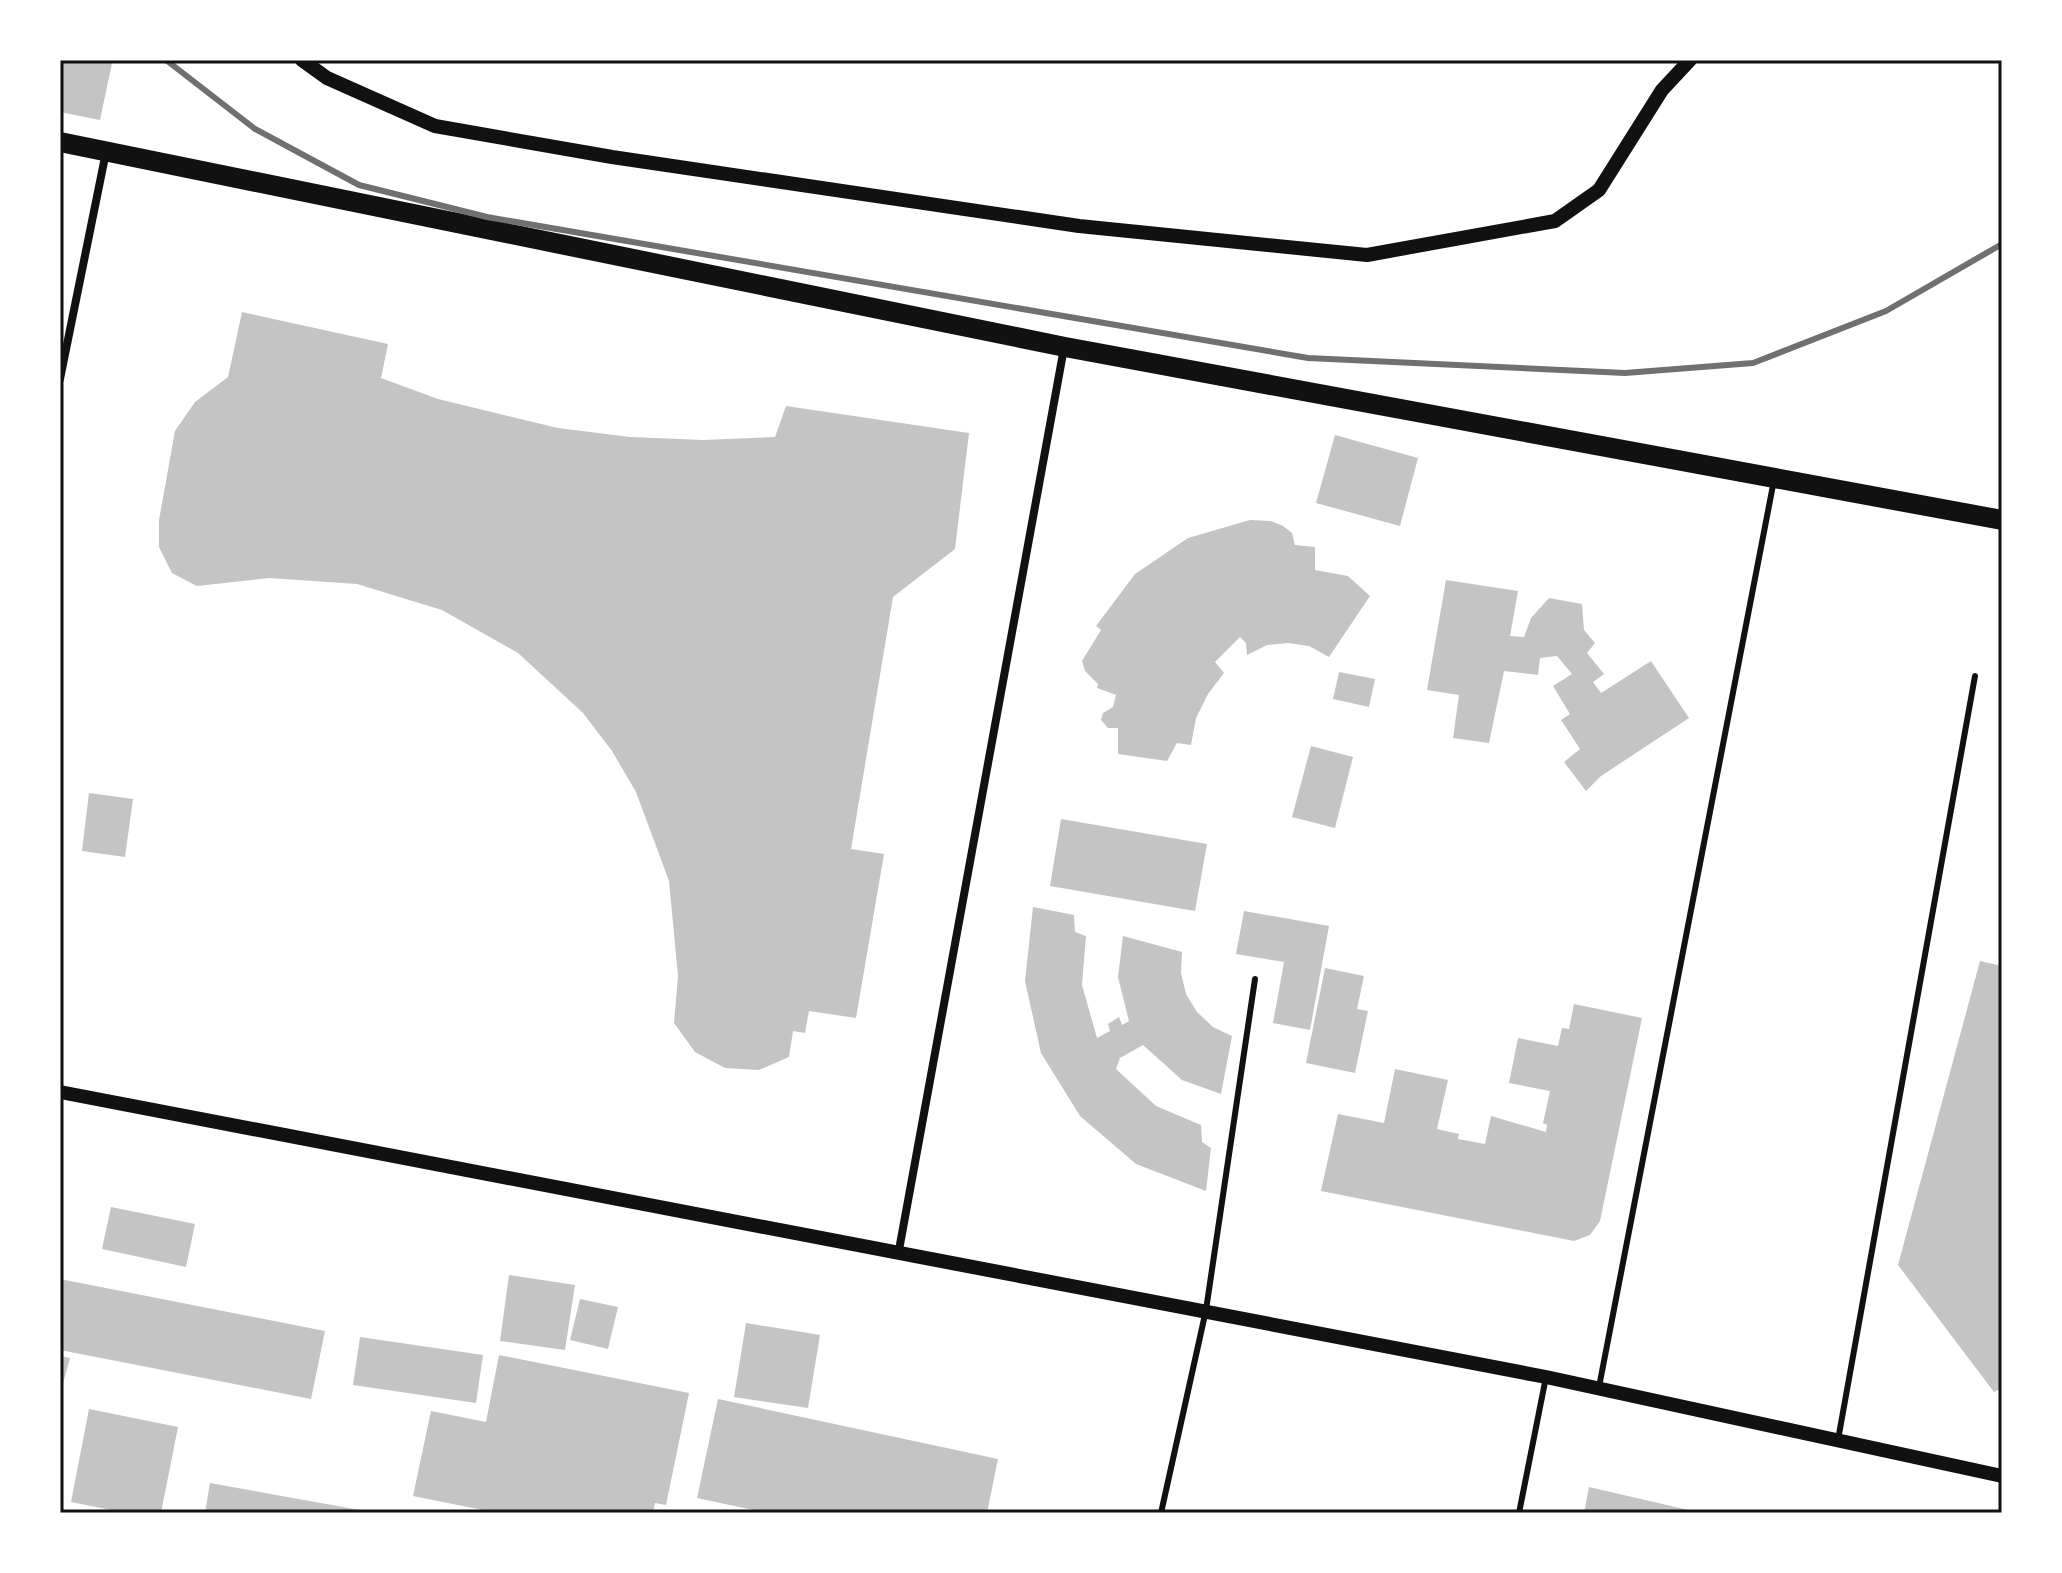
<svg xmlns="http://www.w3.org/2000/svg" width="2062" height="1573" font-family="'DejaVu Sans',sans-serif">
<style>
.building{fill:#c4c4c4}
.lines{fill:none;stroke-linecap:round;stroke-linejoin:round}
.service{stroke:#111;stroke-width:6}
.minor{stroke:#111;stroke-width:8}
.tertiary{stroke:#111;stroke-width:14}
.primary{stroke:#111;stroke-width:20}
.rail{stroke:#707070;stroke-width:6}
.neatline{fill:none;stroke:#111;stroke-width:3}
</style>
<rect width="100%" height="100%" fill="#fff"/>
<!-- building -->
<path class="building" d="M60,60L112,63L100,120L60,112Z
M242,312L388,344L381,378L438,399L558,428L630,437L703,440L775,437L786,406L969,433L955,549L893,597L851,849L884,854L856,1018L809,1011L805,1033L793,1031L789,1057L759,1070L725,1068L695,1052L674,1023L678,976L669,881L636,792L612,751L583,713L518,653L442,610L357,584L269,578L197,586L172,573L159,547V520L175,431L195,402L228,377Z
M1335,435L1418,458L1400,526L1316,503Z
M1250,520L1271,521L1283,526L1292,533L1295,545L1315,547V570L1348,576L1370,596L1329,657L1309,646L1288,643L1267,645L1247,655L1246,643L1240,637L1215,662L1224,673L1208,694L1196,718L1191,745L1177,743L1167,761L1118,754V728H1108L1101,720L1103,713L1113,707L1116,695L1097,688L1098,684L1085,671L1082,661L1101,630L1096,626L1135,574L1188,538Z
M1446,580L1518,591L1510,636L1524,637L1531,618L1549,598L1582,604L1584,630L1595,643L1587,653L1604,674L1593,682L1601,693L1651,661L1689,718L1601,776L1586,791L1564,762L1580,749L1561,720L1570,714L1553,686L1572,674L1557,656L1540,658L1538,675L1504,671L1489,743L1453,738L1459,695L1427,690Z
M1339,672L1375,679L1369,707L1333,699Z
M1311,746L1353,757L1335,828L1292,817Z
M89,793L133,799L125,857L82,851Z
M1061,819L1207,844L1195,911L1050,886Z
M1033,907L1074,915L1075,932L1086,936L1082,985L1097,1038L1110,1031L1108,1024L1119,1017L1122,1025L1129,1021L1118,977L1123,936L1182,952L1181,973L1186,994L1197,1012L1213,1027L1232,1036L1221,1094L1182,1080L1143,1045L1120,1058L1116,1069L1156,1106L1201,1125L1202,1142L1211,1148L1206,1191L1136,1164L1080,1116L1041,1053L1025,981Z
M1244,911L1329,926L1310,1030L1273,1023L1284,962L1236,954Z
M1980,961L2002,966V1388L1994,1392L1898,1265Z
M1325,968L1364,976L1357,1009L1368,1011L1355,1073L1306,1063Z
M1574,1004L1642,1018L1600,1221L1590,1235L1574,1241L1321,1191L1338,1114L1384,1123L1395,1069L1448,1080L1437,1129L1459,1134L1458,1139L1485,1144L1491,1116L1546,1132L1547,1125L1543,1123L1550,1091L1509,1083L1518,1038L1558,1046L1562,1028L1569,1029Z
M111,1207L195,1224L186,1267L102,1249Z
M509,1275L575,1285L565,1350L500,1341Z
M60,1279L325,1331L311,1399L60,1350Z
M580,1299L618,1307L608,1349L570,1340Z
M746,1323L820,1335L808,1408L734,1397Z
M360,1337L483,1355L476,1403L353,1385Z
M499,1355L689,1393L666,1505L655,1503L653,1513H498L413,1496L431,1411L486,1422Z
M60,1356L70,1358L61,1391H60Z
M718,1399L998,1459L987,1513H767L697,1498Z
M89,1409L178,1427L161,1513H126L71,1502Z
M210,1483L365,1511V1513H205Z
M1589,1487L1697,1512V1513H1584Z"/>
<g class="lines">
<!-- service -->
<path class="service" d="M1599,1387L1774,480
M1838,1440L1975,676
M1161,1513L1206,1310L1255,979
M1519,1513L1546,1377"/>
<!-- minor -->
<path class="minor" d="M60,379L106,152
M899,1250L1064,348"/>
<!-- tertiary -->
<path class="tertiary" d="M302,60L327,78L435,126L612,157L1079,226L1367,255L1555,221L1599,190L1662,90L1690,60
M60,1092L1546,1377L2002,1476"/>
<!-- primary -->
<path class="primary" d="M60,142L1065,347L2002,520"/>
<!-- rail -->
<path class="rail" d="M166,60L255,129L359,185L487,217L1308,358L1625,373L1753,363L1886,311L2002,244"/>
</g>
<!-- border -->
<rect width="2062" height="1573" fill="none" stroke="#ffffff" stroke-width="124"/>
<rect x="62" y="62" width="1938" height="1449" class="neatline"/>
</svg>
